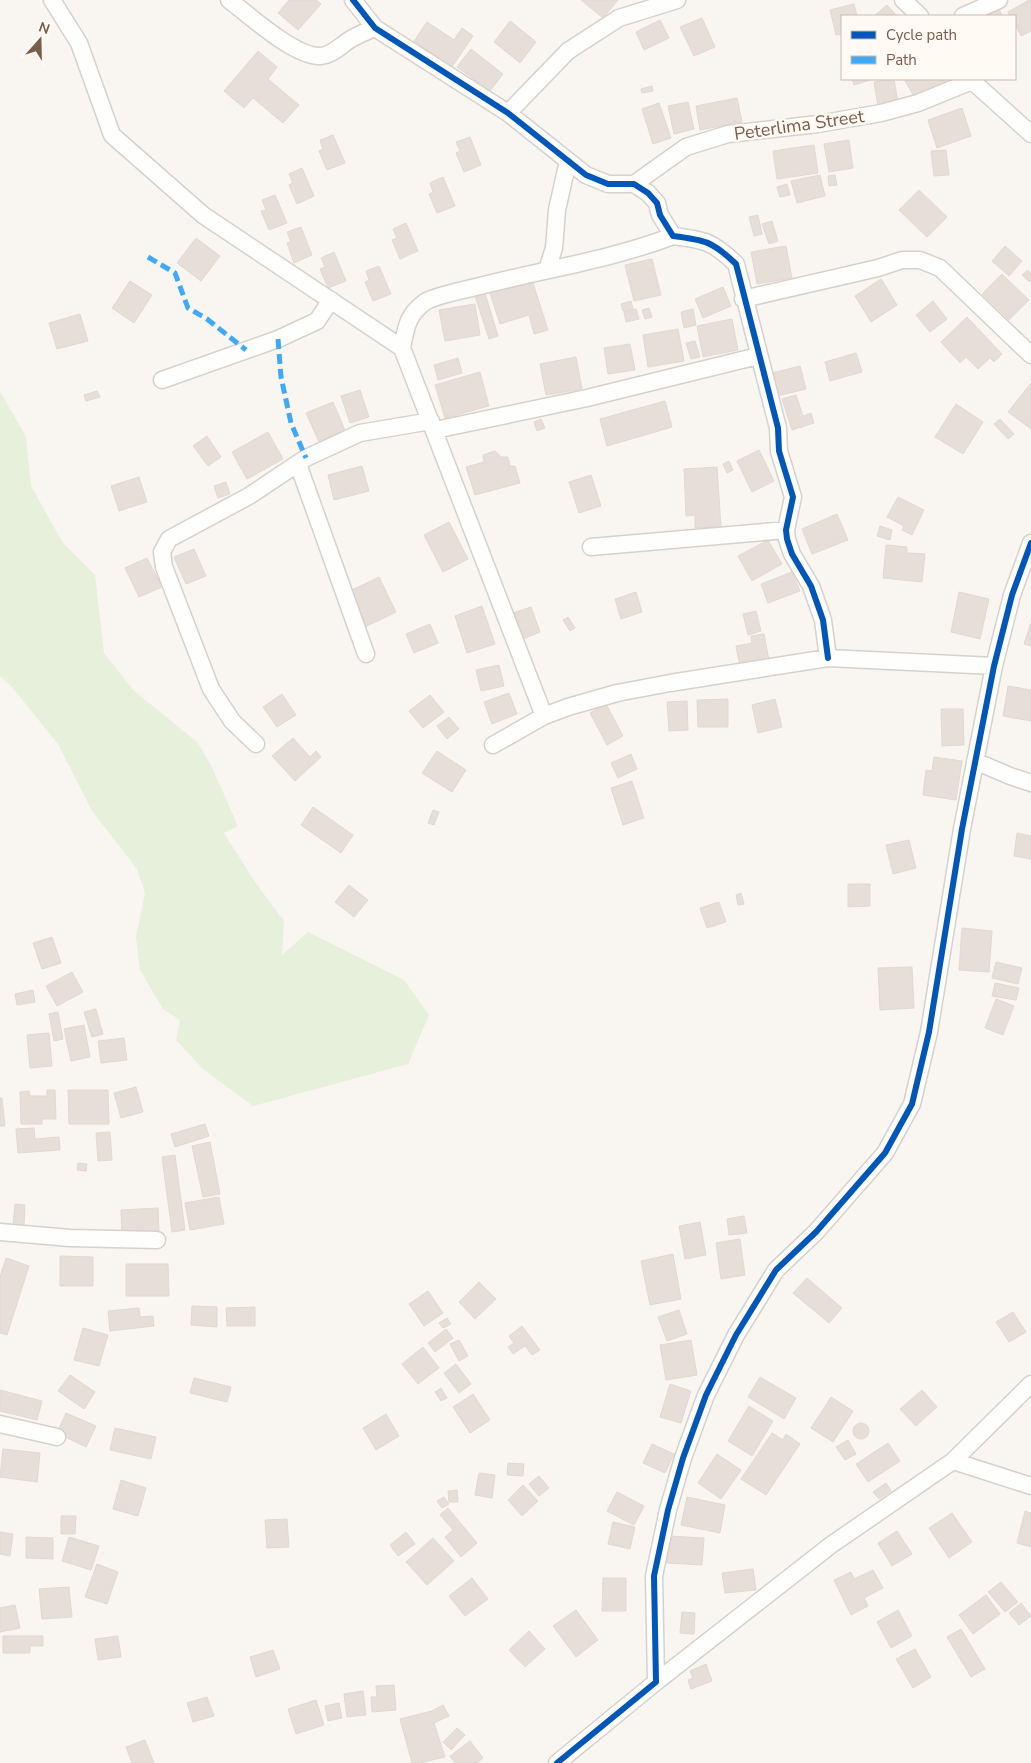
<svg xmlns="http://www.w3.org/2000/svg" width="1031" height="1763" font-family="'Nunito Sans',sans-serif">
<style>
.green{fill:#e7f0db}
.building{fill:#e6ded7;stroke:#e2d8d2}
.lines{fill:none;stroke-linecap:round;stroke-linejoin:round}
.street-casing{stroke:#d7d1cb;stroke-width:19}
.street{stroke:#fefefd;stroke-width:16}
.quiet{stroke:#3fa9f5;stroke-width:5;stroke-dasharray:10 5;stroke-linecap:butt}
.cycleway-casing{stroke:#fffaf3;stroke-width:9}
.cycleway{stroke:#0057b8;stroke-width:6}
.labels{text-anchor:middle;stroke-width:5;stroke-linejoin:round;paint-order:stroke}
.street-label{font-size:18px;fill:#7a5c4d;stroke:#fffaf3}
</style>
<rect width="100%" height="100%" fill="#f9f5f0"/>
<!-- green -->
<path class="green" d="M0,391L26,437L31,486L63,543L95,575L104,653L133,690L197,742L211,765L238,826L224,833L255,882L284,921L282,955L308,932L404,980L429,1015L408,1064L253,1106L203,1069L176,1040L180,1020L163,1009L140,970L136,937L145,893L137,869L92,811L58,744L11,686L0,676Z"/>
<!-- building -->
<path class="building" d="M289,0H316L321,4L298,30L278,13Z
M581,0H618L603,18Z
M1029,0H1031V31L1021,36L1015,24V16H1010L1008,12Z
M854,4L857,16H842V34L836,35L830,10Z
M887,5L897,16H874Z
M1000,11L1002,16H991L990,14Z
M702,18L715,47L694,56L680,27Z
M660,20L669,38L644,50L636,32Z
M510,21L536,42L520,63L494,42Z
M427,22L454,40L462,28L473,36L452,67L414,41Z
M471,49L503,74L490,91L457,67Z
M258,51L277,67L268,79L299,105L283,123L253,98L244,108L224,91Z
M852,79H873L854,85Z
M894,79L898,103L878,106L874,82Z
M904,79H946L947,80L915,98Z
M652,86L653,91L642,93L641,89Z
M737,98L742,122L700,130L696,106Z
M688,102L694,129L674,134L668,106Z
M659,103L671,138L653,144L642,109Z
M962,108L971,136L937,148L928,120Z
M333,135L345,163L327,170L319,151L323,149L320,140Z
M470,137L481,165L464,172L456,153L460,151L456,142Z
M849,140L853,168L829,172L824,144Z
M814,145L818,173L777,179L773,151Z
M946,150L949,175L934,176L931,151Z
M302,168L314,196L297,204L289,185L293,183L289,174Z
M820,175L825,196L797,203L791,181Z
M835,175L837,185L829,186L828,176Z
M443,177L455,206L437,213L429,194L433,192L430,183Z
M787,184L790,195L780,197L777,187Z
M919,190L947,217L927,237L899,210Z
M275,195L287,223L269,230L261,211L266,210L262,200Z
M758,215L762,234L754,236L749,217Z
M772,221L778,241L769,244L762,224Z
M406,223L418,251L400,259L392,240L397,238L393,229Z
M301,227L312,255L294,263L287,243L291,242L287,232Z
M196,238L220,256L201,281L177,263Z
M786,246L792,278L757,284L751,252Z
M1005,246L1022,261L1009,276L992,261Z
M334,252L346,281L328,288L320,269L325,267L321,258Z
M652,259L661,295L634,301L625,265Z
M379,266L391,294L373,301L365,282L369,280L366,271Z
M1028,270L1031,274V280L1029,282L1022,275Z
M1002,274L1029,300L1009,320L982,294Z
M881,279L897,305L871,322L855,296Z
M532,280L548,330L534,334L529,315L500,324L490,293Z
M130,281L152,295L134,323L112,308Z
M723,287L731,306L703,318L695,299Z
M485,293L498,336L489,339L475,296Z
M631,301L633,309L623,311L621,304Z
M933,301L947,319L930,332L916,315Z
M475,304L480,335L445,341L439,310Z
M649,308L652,317L645,319L642,310Z
M636,309L639,319L626,322L624,312Z
M693,309L696,325L684,328L681,312Z
M80,314L88,341L57,349L49,323Z
M967,317L1002,354L994,362L990,358L978,369L966,357L960,363L941,342Z
M732,319L738,350L703,357L697,326Z
M678,329L684,361L648,367L643,335Z
M695,341L700,357L691,359L686,343Z
M630,344L635,370L608,374L604,348Z
M856,353L862,372L830,381L825,362Z
M576,357L582,389L546,395L540,364Z
M458,358L462,373L438,380L434,365Z
M800,366L806,389L777,396L772,373Z
M480,372L489,406L445,418L435,385Z
M1031,383V429L1008,412Z
M360,390L369,417L350,423L341,396Z
M97,391L100,397L86,401L84,395Z
M796,395L803,416L811,413L814,423L792,430L782,399Z
M665,401L672,427L607,446L600,419Z
M333,402L346,433L320,444L306,413Z
M956,404L983,422L963,454L935,437Z
M541,419L545,428L537,431L534,422Z
M1000,419L1014,434L1008,439L994,424Z
M268,432L283,459L247,479L232,452Z
M207,436L221,457L208,466L193,446Z
M759,450L774,481L752,492L737,461Z
M495,451L501,457H508L510,466H515L520,483L475,495L466,467L484,462L483,455Z
M729,461L733,470L727,473L723,464Z
M362,466L369,491L334,500L328,475Z
M717,467L721,527L695,528V515L686,516L684,469Z
M591,475L601,506L579,513L569,482Z
M139,477L147,502L119,511L111,486Z
M226,482L230,494L218,498L214,486Z
M898,497L924,510L912,535L902,530L904,526L887,517Z
M837,514L848,540L812,554L802,529Z
M449,522L468,559L443,572L424,535Z
M880,526L892,530L890,540L877,536Z
M768,540L782,564L752,581L738,556Z
M886,545L907,547V553L925,554L922,582L883,578Z
M194,549L206,576L186,584L174,557Z
M147,558L162,587L139,597L125,568Z
M792,572L800,591L768,603L761,584Z
M379,577L396,612L363,628L346,593Z
M636,592L642,612L621,619L615,599Z
M959,592L989,599L980,639L951,632Z
M482,606L495,644L467,653L455,616Z
M531,607L540,632L523,639L513,613Z
M756,611L761,631L748,635L743,614Z
M568,617L575,628L570,631L563,620Z
M1031,622V646L1024,644Z
M430,624L438,643L414,653L406,634Z
M764,634L769,661L740,666L736,646L752,643L751,636Z
M499,665L504,686L481,691L476,670Z
M1008,686L1031,690V721L1003,716Z
M509,693L517,714L492,724L484,702Z
M282,694L296,715L277,727L263,707Z
M430,695L444,712L423,728L409,711Z
M728,699V727H698L697,700Z
M775,699L782,727L758,733L752,705Z
M687,701L688,730L669,731L667,702Z
M606,704L623,736L607,745L590,713Z
M941,709H963L964,745L942,746Z
M449,717L459,729L447,739L437,726Z
M293,738L310,757L316,751L321,757L295,781L272,756Z
M437,751L466,770L452,792L422,773Z
M631,754L637,769L618,778L611,763Z
M934,757L962,761L956,800L923,795L926,770L932,771Z
M632,781L644,818L623,825L611,788Z
M313,807L353,835L341,853L301,825Z
M433,810L439,812L434,825L428,823Z
M1017,833L1031,836V859L1014,856Z
M909,840L916,868L893,874L886,845Z
M848,884H870V906L848,907Z
M349,885L368,900L354,917L335,902Z
M741,893L744,904L738,905L736,895Z
M719,902L726,922L707,928L700,908Z
M962,928L992,931L989,972L959,970Z
M52,937L61,963L42,969L33,943Z
M996,962L1022,968L1018,984L992,978Z
M912,967L914,1008L880,1010L878,968Z
M72,972L83,992L57,1006L46,986Z
M995,983L1019,988L1016,1000L992,996Z
M33,990L35,1002L17,1005L15,994Z
M996,999L1014,1006L1003,1035L985,1028Z
M96,1009L103,1034L92,1037L84,1012Z
M58,1012L63,1039L54,1041L49,1014Z
M84,1025L90,1057L71,1061L64,1029Z
M49,1033L52,1066L30,1068L27,1035Z
M124,1038L127,1060L101,1063L98,1041Z
M136,1087L143,1112L121,1118L114,1093Z
M47,1090H55L56,1119H42V1124H21L20,1092L29,1091L30,1096H47Z
M68,1090H108L109,1124H69Z
M0,1098H2L5,1126H0Z
M205,1124L209,1136L175,1147L171,1134Z
M34,1128L35,1139L59,1137L60,1150L18,1153L16,1129Z
M110,1132L112,1160L98,1161L96,1133Z
M210,1142L220,1194L203,1197L192,1146Z
M175,1155L185,1230L172,1232L162,1157Z
M78,1163L87,1164L86,1171L77,1170Z
M219,1197L224,1224L190,1230L185,1203Z
M15,1204L25,1205L24,1225H13Z
M158,1208L159,1233L122,1235L121,1210Z
M744,1216L747,1233L729,1235L727,1219Z
M700,1222L706,1255L685,1259L679,1226Z
M740,1239L745,1275L721,1279L716,1243Z
M673,1254L681,1299L650,1305L641,1261Z
M60,1256L93,1257V1286H60Z
M6,1258L29,1266L7,1335L0,1333V1277Z
M126,1264H168L169,1296H126Z
M807,1278L842,1308L829,1323L793,1293Z
M479,1282L496,1299L475,1319L459,1302Z
M428,1291L443,1313L424,1326L409,1304Z
M192,1306L217,1307V1327L191,1325Z
M255,1307V1326H227L226,1308Z
M139,1308L140,1317L153,1316L154,1326L110,1331L108,1311Z
M679,1310L687,1334L667,1341L658,1317Z
M1013,1312L1026,1332L1009,1342L996,1322Z
M447,1318L451,1324L443,1328L439,1323Z
M522,1326L540,1350L532,1355L525,1346L513,1354L508,1347L514,1343L509,1336Z
M83,1328L108,1335L99,1366L74,1360Z
M446,1329L453,1338L435,1352L428,1343Z
M459,1340L468,1356L459,1361L450,1344Z
M691,1340L697,1375L666,1380L660,1345Z
M423,1347L439,1368L418,1384L402,1364Z
M456,1364L471,1384L459,1393L444,1373Z
M70,1375L95,1392L84,1409L58,1391Z
M760,1377L796,1398L784,1419L748,1397Z
M194,1378L231,1387L227,1402L190,1393Z
M670,1384L691,1391L681,1423L660,1417Z
M441,1388L447,1398L441,1401L435,1392Z
M0,1390L42,1401L37,1420L0,1411Z
M922,1390L937,1407L916,1426L900,1409Z
M473,1394L490,1420L470,1433L453,1407Z
M831,1397L853,1411L833,1442L811,1428Z
M749,1406L773,1421L752,1456L728,1441Z
M66,1413L96,1426L86,1447L57,1433Z
M386,1414L399,1436L376,1450L363,1428Z
M853 1431a8 8 0 1 1 16 0a8 8 0 1 1-16 0Z
M115,1428L156,1437L151,1459L110,1450Z
M772,1433L783,1440L786,1434L800,1444L766,1495L741,1479Z
M848,1440L856,1454L845,1460L836,1447Z
M888,1443L900,1461L868,1482L856,1464Z
M652,1444L674,1454L665,1473L643,1463Z
M3,1449L40,1453L37,1482L0,1477Z
M717,1454L741,1470L721,1499L698,1483Z
M508,1463L524,1464L523,1476L507,1475Z
M479,1473L495,1475L492,1498L475,1495Z
M539,1476L549,1488L539,1496L529,1484Z
M121,1480L146,1488L138,1516L113,1509Z
M886,1483L891,1491L879,1499L873,1492Z
M523,1485L538,1501L522,1516L508,1500Z
M457,1490L458,1502H449L448,1491Z
M617,1492L644,1506L634,1525L607,1511Z
M444,1497L449,1504L442,1508L437,1501Z
M687,1497L725,1505L720,1533L681,1525Z
M448,1508L477,1543L461,1557L445,1537L453,1530L440,1515Z
M1025,1511L1031,1513V1547L1017,1543Z
M952,1513L972,1542L949,1558L929,1528Z
M61,1516H76L75,1534H61Z
M287,1519L289,1547L267,1548L265,1520Z
M613,1522L635,1527L630,1549L608,1544Z
M897,1531L912,1554L892,1566L878,1543Z
M0,1532L13,1534L10,1556L0,1554Z
M406,1532L415,1544L398,1556L390,1545Z
M669,1536L704,1538L702,1565L667,1563Z
M26,1537L53,1538V1559L26,1558Z
M69,1537L99,1546L91,1570L62,1561Z
M433,1538L454,1561L427,1585L406,1562Z
M97,1564L118,1572L107,1604L85,1597Z
M753,1569L756,1590L725,1593L722,1573Z
M873,1570L883,1588L864,1598L868,1606L851,1615L834,1580L851,1572L854,1579Z
M472,1578L488,1599L465,1616L449,1596Z
M603,1578H626V1611H602Z
M1001,1582L1018,1602L1005,1612L988,1592Z
M69,1587L72,1617L42,1619L39,1589Z
M986,1595L1000,1614L973,1634L959,1615Z
M1021,1603L1031,1616L1019,1625L1009,1613Z
M15,1605L20,1628L0,1632V1608Z
M576,1610L598,1640L576,1657L553,1626Z
M898,1610L912,1636L891,1648L877,1622Z
M682,1612L695,1613L694,1634L680,1633Z
M961,1629L985,1669L971,1677L947,1637Z
M529,1631L545,1649L525,1667L509,1650Z
M3,1636H43V1646H30V1653H3Z
M118,1636L121,1657L98,1660L95,1639Z
M915,1649L931,1677L913,1688L896,1659Z
M273,1650L280,1669L256,1677L250,1657Z
M706,1664L712,1681L691,1689L688,1680L693,1678L690,1671Z
M394,1685L396,1710L372,1712L371,1697H377L376,1686Z
M363,1691L366,1715L347,1717L344,1694Z
M207,1697L214,1716L193,1722L187,1703Z
M316,1700L324,1725L296,1734L288,1709Z
M339,1703L342,1718L328,1721L325,1706Z
M443,1705L449,1716L434,1723L445,1757L419,1763H412L400,1719L432,1711Z
M457,1728L465,1735L451,1750L443,1742Z
M145,1740L154,1763H132L126,1747Z
M470,1741L483,1758L477,1763H455L450,1756Z"/>
<g class="lines">
<!-- street casing -->
<g class="street-casing">
<path id="street" d="M52,0L79,43L112,135L203,215L402,348
M229,0C249,15 296,58 321,56C333,55 341,45 351,39C358,35 367,31 375,28
M353,0L375,28L508,113L586,175L608,184H634L648,193L657,203L660,215L673,236C705,240 712,241 736,264L778,428L779,451L793,497L786,530L787,539L792,554L811,586L823,620L828,658
M903,0L920,16
M963,16L999,0
M970,79L1031,134
M508,113L568,51L619,18L677,0
M634,184L686,147L728,134L818,124L881,113L918,103L972,81
M547,270L554,248L557,210L568,161
M743,299L878,268L902,260H920L940,268L1031,355
M162,380L278,339L317,321L331,300
M435,430L587,398L758,356
M298,464L366,654
M591,547L786,530
M544,716L402,348C406,328 407,315 425,302C434,296 464,290 476,287C541,270 610,260 673,236
M256,744L232,721L211,689L164,567L162,552L169,539L249,496L306,458L360,433L431,421
M493,745L544,716L568,707L617,693L670,683L828,658L994,666
M975,761L1010,776L1031,783
M0,1232L70,1238L157,1240
M0,1424L57,1437
M953,1461L1031,1486
M656,1682L831,1545L953,1461L1031,1384
M557,1763L656,1682L654,1576L668,1510L683,1458L706,1395L736,1335L776,1270L816,1232L885,1153L912,1104L929,1032L962,829L994,666L1012,595L1031,543"/>
</g>
<!-- street -->
<use href="#street" class="street"/>
<!-- quiet -->
<path class="quiet" d="M148,257L175,273L188,308L207,319L246,350
M278,339L281,377L291,423L306,458"/>
<!-- cycleway casing -->
<g class="cycleway-casing">
<path id="cycleway" d="M353,0L375,28L508,113L586,175L608,184H634L648,193L657,203L660,215L673,236C705,240 712,241 736,264L778,428L779,451L793,497L786,530L787,539L792,554L811,586L823,620L828,658
M557,1763L656,1682L654,1576L668,1510L683,1458L706,1395L736,1335L776,1270L816,1232L885,1153L912,1104L929,1032L962,829L994,666L1012,595L1031,543"/>
</g>
<!-- cycleway -->
<use href="#cycleway" class="cycleway"/>
</g>
<g class="labels">
<!-- street labels -->
<g class="street-label">
<text transform="translate(799 125) rotate(-8)" y="6">Peterlima Street</text>
</g>
</g>
<!-- legend -->
<rect x="841" y="15" width="175" height="65" fill="#fffaf3" stroke="#cabbb1"/>
<rect x="851" y="31" width="25" height="8" fill="#0057b8" stroke="#cabbb1"/>
<text x="886" y="40" font-size="15" fill="#7a5c4d">Cycle path</text>
<rect x="851" y="56" width="25" height="8" fill="#3fa9f5" stroke="#cabbb1"/>
<text x="886" y="65" font-size="15" fill="#7a5c4d">Path</text>
<!-- north arrow -->
<g transform="translate(40 40) rotate(20)" stroke="#fffaf3" stroke-width="4" paint-order="stroke">
<path d="M0-4L9 19L0 12L-9 19Z" fill="#7a5c4d"/>
<text y="-8" font-size="14" font-weight="bold" text-anchor="middle" fill="#7a5c4d">N</text>
</g>
</svg>
